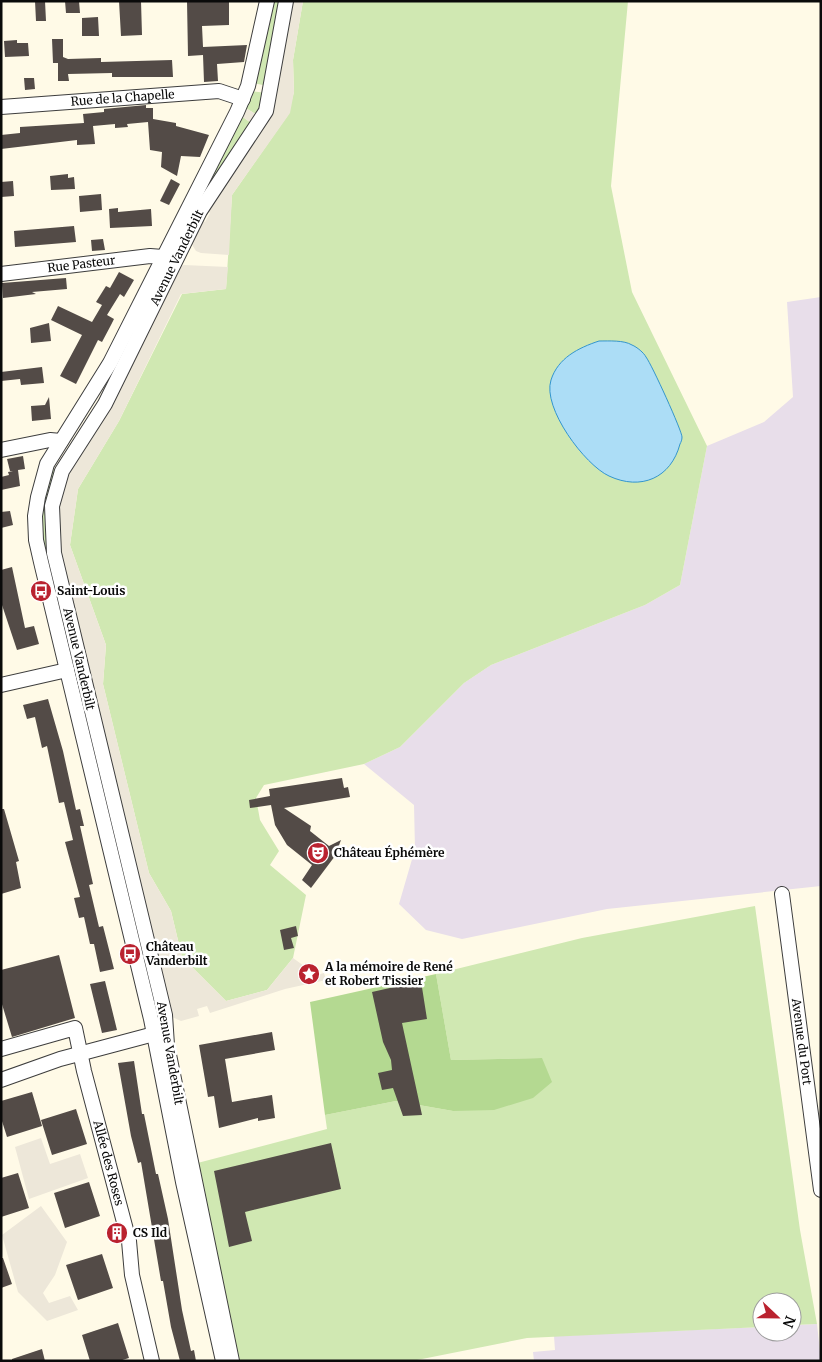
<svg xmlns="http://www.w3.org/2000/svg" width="822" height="1362" font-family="Merriweather,serif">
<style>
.industrial{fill:#e8deea}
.green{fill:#d0e8b2}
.forest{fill:#b4d991}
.plaza{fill:#ede7d9}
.water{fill:#acddf6;stroke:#3395ce}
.building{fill:#534b47}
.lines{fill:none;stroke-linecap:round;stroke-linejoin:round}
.minor-casing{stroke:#3d3d3d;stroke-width:16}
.minor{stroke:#fff;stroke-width:14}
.labels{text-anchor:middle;stroke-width:5;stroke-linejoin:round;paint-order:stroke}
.street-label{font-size:12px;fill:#0a0a0a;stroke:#fff}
.poi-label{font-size:12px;font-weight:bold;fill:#0a0a0a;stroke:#fff;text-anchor:start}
</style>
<rect width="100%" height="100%" fill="#fffae7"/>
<!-- industrial -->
<path class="industrial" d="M821,297V886L607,909L462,939L426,930L399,904L415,849L414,805L364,764L400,747L464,683L491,665L645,605L680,585L707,446L764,422L793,397L787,302Z
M817,1324L821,1361H534L533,1352L555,1350L554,1336L762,1327V1332H792V1325Z"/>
<!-- green -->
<path class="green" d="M272,1H282L268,86L253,83Z
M303,1H628L611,186L632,292L707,446L680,585L645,605L491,665L464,683L400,747L364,764L264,785L256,798L260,820L279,851L270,865L306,895L293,958L267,990L226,1001L182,957L171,911L149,873L103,684L106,645L70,545L78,489L119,421L182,294L226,289L232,195L288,115L294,92L293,60Z
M251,91L267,93L259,116L244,107Z
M240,115L254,125L183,228Z
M50,468L58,472L69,632L62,634L39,523Z
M755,906L800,1230L817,1324L792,1325V1302H762V1327L527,1338L412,1361H225L186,1166L327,1129L325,1115L396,1101L453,1111L542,1058L451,1060L436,974L582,938Z"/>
<!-- forest -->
<path class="forest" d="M436,974L451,1060L542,1058L552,1082L533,1098L494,1110L453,1111L396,1101L325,1115L310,1002Z"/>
<!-- plaza -->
<path class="plaza" d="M292,1H303L293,60L294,92L290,113L232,195L229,255L201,253L196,251L191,243L200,219L205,222L210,213L208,211L273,111L277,95H274L275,86H278Z
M244,107L259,116L254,125L240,115Z
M184,265L228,267L226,289L181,294L119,421L78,489L70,545L106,645L103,684L149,873L171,911L182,957L226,1001L267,990L293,958L311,971L313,976L324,973L326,980L285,989L210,1013L207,1006L197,1009L199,1016L181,1021L172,1017L60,550L58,506L69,466L76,461L98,429L95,427L178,267Z
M41,1138L50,1164L80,1154L88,1178L29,1199L15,1147Z
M41,1206L67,1242L55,1275L43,1293L49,1303L70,1296L78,1310L47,1321L18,1292L2,1235Z"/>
<!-- water -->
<path class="water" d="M599,341C609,341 624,340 632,345C637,347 644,353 646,357C652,365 682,431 682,437C682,440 681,442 680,444C671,478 641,491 609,476C585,465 542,408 551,380C558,358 578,348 599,341Z"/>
<!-- building -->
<path class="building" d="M35,1H45L46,21H36Z
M65,1H79L80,13H66Z
M119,1H141L142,35L121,36Z
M187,1H229V25L202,26L203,47L247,45L244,62L217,64L218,81L204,82L203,55L188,56Z
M98,17L99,36H82V18Z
M52,39H63V57L68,59L101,58V62L172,60L173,77H112V73L68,74L69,81H58V63H53Z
M17,40V43H28L29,56L5,57L4,41Z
M24,78H34L35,89L25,90Z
M146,105V108H153V119L176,123V126L209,135L200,157L181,156L177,176L161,167L162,152L150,150L148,122L127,124L128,127L115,128V124L93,126L95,144L77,145V140L1,149V135L20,133V127L84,123L83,114L104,112V109Z
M68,174V178L74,177L75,189L51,190L50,176Z
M171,179L180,184L169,205L160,201Z
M13,181L14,196L1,197V182Z
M101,194L102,210L80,212L79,196Z
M118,208V212L151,209L152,226L110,228L109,209Z
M74,226L76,242L15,247L14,231Z
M103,239L105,250L92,251L91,240Z
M119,272L134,280L124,297L120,294L107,315L114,319L111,325L102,342L98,340L76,384L60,376L82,335L51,320L58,306L92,322L102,305L96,302L106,286L110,288Z
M66,278L67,289L32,292L36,294L3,298L2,283Z
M49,323L51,341L31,343L30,328Z
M42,367L44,383L21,385L20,379L1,381V372Z
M49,397L51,419L32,421L31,406L45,405Z
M23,456L25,469L18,470L20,486L1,490V477L9,475L8,472L13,471H10L7,459Z
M10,511L13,525L1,528V512Z
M12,567L25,628L34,626L39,644L17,650L1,602V570Z
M48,699L63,751L76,810L80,809L84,826H80L93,884L89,885L99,927L103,926L114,969L100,972L94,944H90L84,917L79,918L74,898L80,897L65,842L73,840L64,802L59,803L47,746L42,748L35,717L27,719L23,705Z
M342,778L344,788L348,787L350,797L284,808L311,826L310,831L329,846L341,840L335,856L311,888L302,880L312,865L287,845L275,825L271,805L250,808L249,800L270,796L269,789Z
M1,809H4L19,861L16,862L21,888L1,894Z
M296,926L298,936L291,938L294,948L284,950L280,930Z
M59,955L75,1018L12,1037L1,1001V970Z
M105,981L117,1030L102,1033L90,984Z
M421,981L427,1019L402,1023L422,1115L403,1116L393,1088L382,1090L378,1073L392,1070L391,1060L383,1042L372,992Z
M272,1032L275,1050L225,1059L232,1102L272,1095L275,1118L258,1121V1118L219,1128L214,1096L208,1097L199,1045Z
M134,1061L142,1114H144L156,1174H158L168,1219L182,1310L191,1351L194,1350L196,1361H180L171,1327L163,1281H161L141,1162L138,1163L131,1136L118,1063Z
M32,1092L42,1126L7,1137L1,1118V1101Z
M76,1109L87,1144L52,1155L41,1120Z
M331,1143L341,1189L245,1212L252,1241L229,1247L214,1171Z
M18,1173L29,1208L1,1217V1178Z
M89,1182L100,1216L65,1228L54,1193Z
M102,1254L113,1288L78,1300L66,1265Z
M1,1258H3L12,1284L1,1288Z
M118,1323L129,1358L119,1361H90L82,1335Z
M42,1349L45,1361H12V1359Z"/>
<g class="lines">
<!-- minor casing -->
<g class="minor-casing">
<g id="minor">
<path id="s1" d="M1,107L219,91L243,99"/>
<path id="s2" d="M1,274L150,256L163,257"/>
<path d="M1,450L50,440L61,441"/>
<path d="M1,685L67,670"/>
<path id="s3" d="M782,894L821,1190"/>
<path id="s4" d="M1,1049L75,1028L84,1071L129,1241L132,1275L152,1361"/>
<path d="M1,1080L60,1059L154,1034"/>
<path d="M223,1361L183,1182L151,1019L41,562L36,540L35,516L38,497L47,464L110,363L237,112L248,86L267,1"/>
<path id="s5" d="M232,1361L167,1045L165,1015L54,553L52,506L62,471L105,404L200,211L266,111L286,1"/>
</g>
</g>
<!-- minor -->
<use href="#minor" class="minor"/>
</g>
<!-- icons -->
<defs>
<g id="bus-disc" transform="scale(1.125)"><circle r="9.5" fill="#ba222f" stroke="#fff"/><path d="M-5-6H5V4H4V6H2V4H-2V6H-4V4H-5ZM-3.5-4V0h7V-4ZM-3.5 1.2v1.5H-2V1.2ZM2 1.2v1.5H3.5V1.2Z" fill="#fff"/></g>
<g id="theatre-disc" transform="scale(1.125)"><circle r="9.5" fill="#ba222f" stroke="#fff"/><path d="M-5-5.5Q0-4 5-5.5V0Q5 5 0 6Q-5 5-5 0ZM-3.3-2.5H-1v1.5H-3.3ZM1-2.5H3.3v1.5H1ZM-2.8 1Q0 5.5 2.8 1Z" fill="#fff"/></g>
<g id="sight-disc" transform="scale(1.125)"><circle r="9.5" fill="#ba222f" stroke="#fff"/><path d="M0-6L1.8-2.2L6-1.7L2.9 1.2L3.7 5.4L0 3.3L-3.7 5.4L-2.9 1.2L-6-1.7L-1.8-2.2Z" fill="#fff"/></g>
<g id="building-disc" transform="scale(1.125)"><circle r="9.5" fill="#ba222f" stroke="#fff"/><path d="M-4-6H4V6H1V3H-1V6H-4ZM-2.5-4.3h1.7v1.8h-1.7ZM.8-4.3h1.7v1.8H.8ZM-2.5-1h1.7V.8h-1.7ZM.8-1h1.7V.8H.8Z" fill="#fff"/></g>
</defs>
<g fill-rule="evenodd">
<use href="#bus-disc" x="41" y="591"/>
<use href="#theatre-disc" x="318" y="853"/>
<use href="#bus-disc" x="130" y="954"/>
<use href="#sight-disc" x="309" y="974"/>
<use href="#building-disc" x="117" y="1233"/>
</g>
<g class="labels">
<!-- street labels -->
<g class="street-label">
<text dy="4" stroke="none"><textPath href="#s1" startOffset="122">Rue de la Chapelle</textPath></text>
<text dy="4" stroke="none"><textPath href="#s5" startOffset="1154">Avenue Vanderbilt</textPath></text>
<text dy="4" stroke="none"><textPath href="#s2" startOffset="81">Rue Pasteur</textPath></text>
<text transform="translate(79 659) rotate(77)" y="4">Avenue Vanderbilt</text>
<text dy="4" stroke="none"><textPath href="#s3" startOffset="149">Avenue du Port</textPath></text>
<text transform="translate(170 1053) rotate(80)" y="4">Avenue Vanderbilt</text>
<text dy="4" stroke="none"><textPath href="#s4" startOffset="216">Allée des Roses</textPath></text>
</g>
<!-- poi labels -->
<g class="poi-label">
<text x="57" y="595">Saint-Louis</text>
<text x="334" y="857">Château Éphémère</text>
<text x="146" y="951">Château<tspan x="146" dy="14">Vanderbilt</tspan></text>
<text x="325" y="971">A la mémoire de René<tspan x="325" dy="14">et Robert Tissier</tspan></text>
<text x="133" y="1237">CS Ild</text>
</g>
</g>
<!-- border -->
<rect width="822" height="1362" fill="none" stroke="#0a0a0a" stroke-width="5"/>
<!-- north arrow -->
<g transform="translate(777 1317) rotate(112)"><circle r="24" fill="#ffffff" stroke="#9d9d9d"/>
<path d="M0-4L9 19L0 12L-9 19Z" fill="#ba222f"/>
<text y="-8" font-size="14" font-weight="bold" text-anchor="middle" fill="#0a0a0a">N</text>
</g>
</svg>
